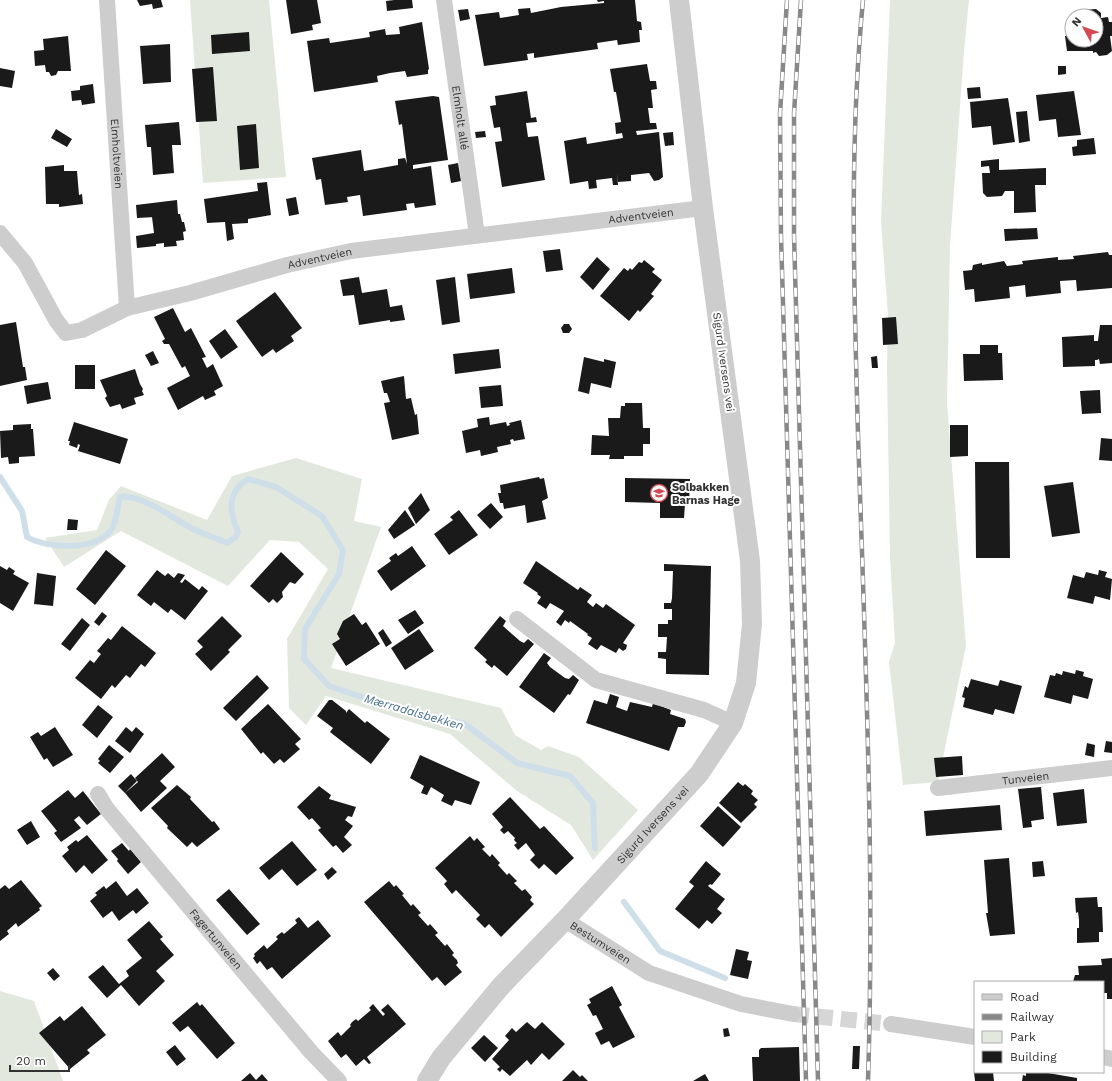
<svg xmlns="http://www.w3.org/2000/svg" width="1112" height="1081" font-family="'Work Sans',sans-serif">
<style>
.green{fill:#e2e8dd}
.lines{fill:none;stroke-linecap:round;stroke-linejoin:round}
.stream{stroke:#cfdfe9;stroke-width:6}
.building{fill:#1a1a1a}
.minor-tunnel{stroke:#d6d6d6;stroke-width:16;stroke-dasharray:16 8;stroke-linecap:butt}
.minor{stroke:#cdcdcd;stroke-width:16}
.tertiary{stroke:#cdcdcd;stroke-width:20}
.rail-casing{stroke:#888;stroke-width:4.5}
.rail{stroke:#fff;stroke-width:3;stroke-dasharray:9;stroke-linecap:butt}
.labels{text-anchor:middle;stroke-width:4;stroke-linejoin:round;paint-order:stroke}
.street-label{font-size:11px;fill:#333;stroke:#fff}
.poi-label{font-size:11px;font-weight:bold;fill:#333;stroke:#fff;text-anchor:start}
.water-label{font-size:12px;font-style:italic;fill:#48728d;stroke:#fff}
</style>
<rect width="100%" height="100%" fill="#fff"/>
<!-- green -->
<path class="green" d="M190,0H269L286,177L203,183Z
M890,0H969L964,51L950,246L947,403L966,646L938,782L903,785L889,662L895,643L890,557L887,369L888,315L881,222Z
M296,458L362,479L354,521L381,527L331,668L501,708L515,735L541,750L548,746L579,757L638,810L593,860L571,825L517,791L450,734L326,696L306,725L289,708L287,639L328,569L299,542L270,540L228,586L121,531L64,567L45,538L97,530L109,500L121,486L207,520L232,476Z
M0,991L34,1001L63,1081H0Z"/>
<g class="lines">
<!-- stream -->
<path class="stream" d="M0,477L22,511L27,537C48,549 95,551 111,530C116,524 118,505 120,497C140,493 174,519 193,529C204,534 216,538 227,543L235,538L238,532C229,511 227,492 248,479L276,487L322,516L343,550L339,574L305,629L304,659L329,686L404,711L465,724L517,763L570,776L593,803L595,848
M624,902L660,951L725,978"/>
</g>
<!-- building -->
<path class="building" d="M137,0H161L163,7L153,9L152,4L140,6Z
M286,0H317L321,23L312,25L313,30L291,34Z
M394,0H412L413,8L387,11L386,1Z
M597,0H635L637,21L641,22L642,30H639L640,42L618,45L617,40L597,43L598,49L534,58V53L527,54L528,60L484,66L475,15L499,12L500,18L519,15L518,9L530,8L531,13L561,7L604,3V1L598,2Z
M468,9L470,19L460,21L458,10Z
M1096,9L1101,13V18L1108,17L1109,22H1112V36H1110L1112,51L1107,55L1099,56L1096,52L1093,53V51H1067L1065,36H1071L1069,21H1072V40H1096V16H1083L1082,10Z
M422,22L429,69L428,70V74L407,77L405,71L390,73L377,76L378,82L314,92L307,41L329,38L330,43L370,37L369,32L385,29L386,35L400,34L399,27Z
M249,32L250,51L212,54L211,35Z
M68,36L71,71H58L56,75L51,76L49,72H46L45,65L35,66L34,51L44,50L43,39Z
M170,44L171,82L143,84L140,46Z
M647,64L650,81H656L657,89L651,90L653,108H648L650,123H656L657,129L636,131L637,135L659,132L663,177L659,180L654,181L649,173L631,175V181L618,182L617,173L618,185H613L612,178L596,180L597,188L589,189L588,181L570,184L564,141L586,137L587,144L623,138L622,133L616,134L615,123L621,122L616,92H614L610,69Z
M1058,66H1066V74L1058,75Z
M213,67L217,121L196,122L192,69Z
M0,68L15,71L12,88L0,86Z
M93,84L95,103L82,105L81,100L72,101L71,91L80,90V86Z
M980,87L981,98L968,99L967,88Z
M527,91L531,118L536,117L537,122L526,123L528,137L538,136L545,180L502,187L495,142L502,141L500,127L494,128L490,106L496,105L495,96Z
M1074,91L1081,135L1058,137L1056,119L1039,121L1036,95Z
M433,96L439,97L448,160L413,165V169L431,166L436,205L415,208L414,203L406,204L407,210L363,216L360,195L347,197L348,202L325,205L321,179L316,180L312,158L361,150L364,171L398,165V159L405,158L407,164L402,124L399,125L395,101Z
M1008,98L1015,142L993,145L991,126L972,128L970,102Z
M1027,111L1030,141L1019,143L1016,112Z
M179,122L181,145H172L174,173L153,175L151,147H147L145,125Z
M256,124L259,168L240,170L237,126Z
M56,129L72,139L67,147L51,138Z
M485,131L486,137L476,138L475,132Z
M673,132L674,145L665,146L663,133Z
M1094,138L1096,154L1073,156L1072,147L1077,146V140Z
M999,159V170L1046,168V185H1035L1036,212L1014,213V191H1005L1002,196L987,197L983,193L982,173H990L989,166L981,167V161Z
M458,163L461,181L451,183L448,165Z
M64,165V171H77L79,195L82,194L83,204L59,207V204H46L45,167Z
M267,182L271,215L248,219V223L232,224L234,239L227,241L225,222L207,223L204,199L258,191L257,183Z
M296,197L299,214L289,216L286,199Z
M177,200L178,214H180L182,222H184L186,231L183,232L184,240L176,241L177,246L164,247V243L156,244V246L137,248L136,236L154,233L152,217H155L137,218L136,205Z
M1037,228L1038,239L1005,241L1004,229Z
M560,249L563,270L546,272L543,251Z
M1108,252L1109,255H1112V288L1077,291L1076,280L1060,281L1061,293L1026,297L1025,285L1009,287L1010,298L975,302L974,289L965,290L963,271L972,270L973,265L982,263V265L1004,261L1007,266L1023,264L1022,261L1058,257V260L1074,259L1073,256Z
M597,257L610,269L593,290L580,277Z
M644,260L655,269L652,272L662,280L651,294L654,296L640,312L638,310L629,321L600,296L624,268L628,271L630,268L632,270L639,262L642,263Z
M512,268L515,293L470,299L467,274Z
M359,277L362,293L387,289L390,307L402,305L405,320L390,322V320L359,325L354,295L343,296L340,280Z
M455,277L460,322L442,325L436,280Z
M275,292L302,328L291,336L294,341L276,353L273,349L262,357L236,321Z
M173,308L185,332L191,328L206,357L202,358L207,368L213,364L223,386L214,391L216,395L205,400L203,396L178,410L167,388L190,376L185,366L182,368L169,344H164L162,341L165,339L154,317Z
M896,317L898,344L883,345L882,318Z
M16,322L23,367H25L27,380L0,386V325Z
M564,324H569L572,329L569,333H563L561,328Z
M1100,325H1112V363L1100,364L1099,359L1097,360H1095V366L1063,367L1062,337L1094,335V341H1098Z
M225,329L238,347L221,359L209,341Z
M980,345H998V353H1002L1003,380L964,381L963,354H980Z
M499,349L501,368L455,374L453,354Z
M153,351L159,363L151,366L145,355Z
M877,356L878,368H872L871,357Z
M584,357L604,362V359L616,362L611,388L591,383L589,394L578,391Z
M75,365H95V389H75Z
M135,369L140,384L143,389L142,391L144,395L134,398L136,404L122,409L120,404L110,407L105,398L107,396L100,380Z
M404,376L406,399L411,398L415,415L417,414L419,434L392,440L384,403L390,402L387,393H384L381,381Z
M48,382L51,399L27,404L24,386Z
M501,385L503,406L481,408L479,387Z
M1100,390L1101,413L1082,414L1080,391Z
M625,403H642L643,428H650V444H643V456H624V459H609L610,455H591L592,435L609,436L608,418H620L621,406H625Z
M489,417L490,425L506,422L507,426L510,425L509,423L521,420L525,439L514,441L513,439L510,440L511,444L497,447L498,452L481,456L480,450L466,453L462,431L478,427L477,419Z
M74,422L128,439L120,464L78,451L80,445L78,444L77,448L69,445L70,441H68Z
M31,424V429H33L35,456L19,457V463L9,464L8,457L1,458L0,431L13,430V425Z
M950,425H968V456L950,457Z
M1101,438L1112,439V461L1099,460Z
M975,462H1009L1010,558H976Z
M539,477L540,479L544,478L548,498L542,501L546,519L527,523L525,505L504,509L503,503H500L498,493H501L500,485Z
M625,478L690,479L689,504H685L684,518H660V503L625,502Z
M1073,482L1080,533L1052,537L1044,486Z
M421,493L430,510L416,524L408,508Z
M491,503L503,517L490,529L477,515Z
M405,510L415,525L394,539L388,530Z
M459,510L478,535L449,555L434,534L453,520L450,517Z
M68,519L78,520L77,530H67Z
M412,546L426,566L391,591L377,571L391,561L389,558L396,553L398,556Z
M106,550L126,566L95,605L76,589Z
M281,552L304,574L295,584L290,582L282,592L283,597L277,603L273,599L269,603L250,586Z
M536,561L578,590L580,587L592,595L587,602L593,607L596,603L603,608L606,604L635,625L623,643L627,645L626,649L623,651L619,648L616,653L601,645L597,650L588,644L592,638L587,635L588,634L570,621L569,623L565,620L561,626L556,622L564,611L550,603L546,609L537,603L541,597L537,594L538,593L523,583Z
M664,564L711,566L709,675L666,674V659L658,658V652H666L667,637H658V624H668V620H672V609H664V603H671L672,598L673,571H664Z
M0,566L7,570L9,567L15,571L13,574L29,583L13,611L0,603Z
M157,570L165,576L168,573L174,578L178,573L185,575L180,582L182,583L185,579L199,590L202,586L208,591L185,620L171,609L168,613L154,602L151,606L137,595Z
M1099,570L1107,572L1105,577L1112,579L1110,600L1095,596L1093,604L1067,598L1073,575L1084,578L1086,572L1098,575Z
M37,573L56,576L53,606L34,604Z
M415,610L424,623L408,634L398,620Z
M102,612L107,616L99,626L94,622Z
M354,614L362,625L366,622L380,644L346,666L332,644L340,639L337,634L343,621Z
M222,616L242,636L228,650L230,652L211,671L195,654L203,647L197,641Z
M500,616L506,621L503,626L520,641L524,643L528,639L534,644L507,676L494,665L492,668L485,662L487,660L474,648Z
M82,618L90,625L70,651L61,644Z
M122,626L156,653L145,667L141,664L130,678L126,675L115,688L112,685L101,699L75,678L90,660L94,663L101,654L97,651L108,638L111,640Z
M383,629L392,643L386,647L378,633Z
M419,629L434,651L405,670L391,648Z
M544,653L551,658L547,663L550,667L565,678L569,679L573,675L579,680L570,695L568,694L554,713L519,687Z
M1076,670L1084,672L1083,676L1093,679L1088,699L1073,695L1071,704L1044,697L1050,675L1055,676L1056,673L1062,675L1063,671L1075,674Z
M257,675L269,688L236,721L223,708Z
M971,679L998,686L1000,680L1022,686L1014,714L995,709L993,715L963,707L965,698L962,697L965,686L968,688Z
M610,694L619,697L616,707L627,711L630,702L652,707L653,703L671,710L670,714L685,719L686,722L684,727H678L669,751L586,723L594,700L607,704Z
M329,700H332L346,711V713L349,709L365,723L367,721L390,739L371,764L330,732L333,728L317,716Z
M268,704L301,739L295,744L300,749L284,763L280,759L274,764L263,752L261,754L241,729Z
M98,705L113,717L97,738L82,725Z
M55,727L73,755L53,767L47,758L44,760L30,737L38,732L41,736Z
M126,727L132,732L136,727L144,734L130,753L115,741Z
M1106,741L1112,742V753L1104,752Z
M1087,743L1095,745L1094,757L1085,755Z
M109,745L124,757L110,773L98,763L100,761L98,759Z
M162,753L175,767L160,781L167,788L141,812L125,793L138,782L135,778Z
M420,755L480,782L471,805L455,800L452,806L441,801L444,795L431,787L427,795L421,793L424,786L410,778Z
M962,756L963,775L936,777L934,758Z
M131,774L137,781L125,793L118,786Z
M738,782L743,786L745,784L753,791L751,794L758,800L754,804L757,807L741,823L719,803Z
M177,785L191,797L190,799L212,822L214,821L220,829L197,847L192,842L187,847L167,828L168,826L151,808Z
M319,786L331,795L329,799L356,807L352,817L348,816L345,820L353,826L344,837L352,845L343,853L336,845L333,847L318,830L321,828L312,818L309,820L297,807Z
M1041,787L1044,819L1031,821L1032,827L1023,828L1018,789Z
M1084,789L1087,823L1057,826L1053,793Z
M68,790L75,798L83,791L101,814L87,825L79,816L74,820L81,828L61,842L54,833L57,831L41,811Z
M510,797L540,829L544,826L574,858L556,875L544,864L539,869L530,860L535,855L526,843L518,850L514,845L517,843L514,840L515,838L508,831L504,834L500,830L503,827L492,814Z
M1000,805L1002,830L926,836L924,811Z
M718,806L741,827L723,847L700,826Z
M31,821L40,837L27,845L17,830Z
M87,835L108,860L92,874L84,865L76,873L62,856L69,850L67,847L76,840L78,842Z
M470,836L474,841L477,838L485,847L482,849L490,857L492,854L500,863L498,865L507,875L509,873L517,881L514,883L522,891L525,889L532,897L530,900L534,904L501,937L489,924L485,928L476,919L480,915L456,890L452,894L444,884L447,881L435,868Z
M292,841L317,870L297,886L282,869L269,880L259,868Z
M122,843L129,851L130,849L141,862L128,874L117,861L118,859L111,851Z
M1009,858L1015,934L990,936L986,913H988L984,860Z
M706,861L721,874L712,885L710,884L708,886L725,899L717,909L722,913L712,924L707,920L699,929L675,909L694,886L689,882Z
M1043,861L1045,876L1033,877L1032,862Z
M332,867L337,872L328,880L324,874Z
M21,880L42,906L39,908L40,910L18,927L16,923L7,931L9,934L0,941V889L5,885L9,889Z
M116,881L127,896L137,888L149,903L136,914L133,910L119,921L112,911L103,918L90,901L97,895L95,893L104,886L106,889Z
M389,881L394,887L396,885L404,894L402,895L411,906L413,904L421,913L418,915L428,926L430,924L438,933L435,935L445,946L447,944L454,953L452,955L457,960L458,963L456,965L462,972L445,986L437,977L432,981L364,902Z
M229,889L260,924L247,935L216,900Z
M1097,897L1098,907H1102L1103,932H1099V942L1077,943V928H1079V920L1078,912L1076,913L1075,898Z
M299,917L308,928L318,920L331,936L282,979L272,967L267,970L260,961L257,964L253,958L255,956L254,954L264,945L267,949L278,939L276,937L278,935L282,932L284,934L297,923L295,920Z
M149,921L163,937L160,939L174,955L156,971L165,981L139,1006L121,985L107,998L88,977L103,965L119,984L129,976L126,971L142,958L127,940Z
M736,949L749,952L747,960L752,961L748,979L730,975Z
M1112,958V999H1107V993H1103V982H1073L1075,975H1079L1078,966L1102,965L1101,959Z
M53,968L60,976L54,981L47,973Z
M612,986L622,1005L619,1007L635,1037L613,1048L609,1041L601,1045L595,1033L603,1029L596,1015L593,1016L587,1005L591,1003L589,999Z
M197,1002L200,1006L202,1004L235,1043L217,1059L188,1026L180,1032L172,1023Z
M373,1004L383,1016L385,1014L381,1010L388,1004L406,1024L367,1057L371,1063L369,1064L364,1059L356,1066L346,1054L341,1058L328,1041L338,1032L341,1036L351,1026L350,1025L352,1022L356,1019L358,1021L371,1010L369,1008Z
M82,1006L106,1035L87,1050L90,1053L70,1069L39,1033L60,1016L64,1021Z
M527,1022L535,1029L542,1022L565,1044L549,1060L542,1053L531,1065L527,1060L510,1076L502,1069L500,1072L497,1069L500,1067L492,1059L509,1040L505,1036L512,1028L516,1032Z
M728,1028L730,1036L724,1037L723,1029Z
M484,1035L498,1048L485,1062L471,1048Z
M175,1045L186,1059L177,1066L166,1052Z
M853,1046H860L859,1069H852Z
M799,1047L800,1081H753L752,1057H759V1050L761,1048Z
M573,1070L580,1077L582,1075L588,1081H562Z
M974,1072H993L994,1081H975Z
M1026,1072L1048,1073L1077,1078V1081H1022L1023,1075L1026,1076Z
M250,1073L256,1080L262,1074L268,1081H241Z
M705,1074L709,1081H693Z"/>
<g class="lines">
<!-- minor-tunnel -->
<path class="minor-tunnel" d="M793,1014L891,1024"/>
<!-- minor -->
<g class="minor">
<path id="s1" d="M107,0L127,308"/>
<path id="s2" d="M444,0L477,235"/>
<path id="s3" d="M0,233L25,263L56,320L66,333L82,330L127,308L190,293L287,265L351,251L703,208"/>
<path d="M517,619L596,680L704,710L733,723"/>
<path id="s4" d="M938,788L1112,768"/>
<path id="s5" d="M98,794L107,809L311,1052L339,1081"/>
<path id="s6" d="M565,920L649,973L741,1004L793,1014"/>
<path d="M891,1024L975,1037"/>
<path d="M1103,1057L1112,1059"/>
</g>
<!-- tertiary -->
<path class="tertiary" id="s7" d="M427,1081L441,1058L502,985L565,920L699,774L733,723L746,683L752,624L750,561L703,208L679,0"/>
<!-- rail casing -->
<g class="rail-casing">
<path id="rail" d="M787,0L780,114L781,236L806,1081
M801,0L794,114V235L818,1081
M863,0C849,145 854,289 858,434C865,650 875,866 868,1081"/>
</g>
<!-- rail -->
<use href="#rail" class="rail"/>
</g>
<!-- icons -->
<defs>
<g id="school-ring" transform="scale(0.9)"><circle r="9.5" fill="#fff" stroke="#d44a53" stroke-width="1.5"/><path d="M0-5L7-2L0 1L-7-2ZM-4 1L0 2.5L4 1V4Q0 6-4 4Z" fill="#d44a53"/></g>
</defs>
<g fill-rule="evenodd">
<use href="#school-ring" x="659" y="493"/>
</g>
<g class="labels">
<!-- street labels -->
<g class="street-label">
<text dy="4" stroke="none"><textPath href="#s2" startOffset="119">Elmholt allé</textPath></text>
<text dy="4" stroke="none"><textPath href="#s1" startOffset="154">Elmholtveien</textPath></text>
<text dy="4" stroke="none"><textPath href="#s3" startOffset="710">Adventveien</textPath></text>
<text dy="4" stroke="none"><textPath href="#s3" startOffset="386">Adventveien</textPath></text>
<text transform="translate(724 362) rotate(82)" y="4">Sigurd Iversens vei</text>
<text dy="4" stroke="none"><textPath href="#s4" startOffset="88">Tunveien</textPath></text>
<text dy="4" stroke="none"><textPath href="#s7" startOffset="342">Sigurd Iversens vei</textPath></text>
<text dy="4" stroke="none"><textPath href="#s5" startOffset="187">Fagertunveien</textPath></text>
<text dy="4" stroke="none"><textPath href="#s6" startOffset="42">Bestumveien</textPath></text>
</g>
<!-- poi labels -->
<g class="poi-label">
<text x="672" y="491">Solbakken<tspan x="672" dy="13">Barnas Hage</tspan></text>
</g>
<!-- water labels -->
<g class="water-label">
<text transform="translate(414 712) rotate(16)" y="4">Mærradalsbekken</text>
</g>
</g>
<!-- legend -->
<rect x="974" y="981" width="130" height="92" fill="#ffffff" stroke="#adadad"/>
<rect x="982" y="994" width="20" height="6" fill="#cdcdcd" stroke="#adadad"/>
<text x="1010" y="1001" font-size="12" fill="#333333">Road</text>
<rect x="982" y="1014" width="20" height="6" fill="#888888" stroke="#adadad"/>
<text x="1010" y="1021" font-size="12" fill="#333333">Railway</text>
<rect x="982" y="1031" width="20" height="12" fill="#e2e8dd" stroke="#adadad"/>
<text x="1010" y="1041" font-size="12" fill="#333333">Park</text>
<rect x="982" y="1051" width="20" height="12" fill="#1a1a1a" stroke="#adadad"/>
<text x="1010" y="1061" font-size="12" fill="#333333">Building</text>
<!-- north arrow -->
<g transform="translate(1084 28) rotate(310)"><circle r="19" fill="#ffffff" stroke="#adadad"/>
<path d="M0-3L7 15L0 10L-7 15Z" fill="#d44a53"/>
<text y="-6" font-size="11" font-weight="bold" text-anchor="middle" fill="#333333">N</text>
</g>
<!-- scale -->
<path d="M10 1065v6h59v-6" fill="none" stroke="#333333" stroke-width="2"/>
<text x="16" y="1065" font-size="12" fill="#333333" stroke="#ffffff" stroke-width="3" paint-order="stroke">20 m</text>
</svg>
